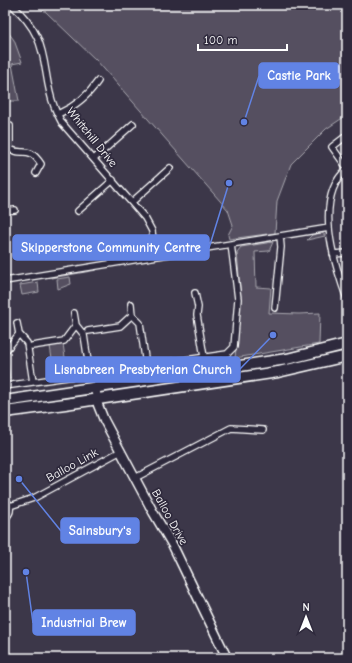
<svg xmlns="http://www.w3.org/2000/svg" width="352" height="663" font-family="'Comic Neue',sans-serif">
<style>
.green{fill:#555060;stroke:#aaa8b0}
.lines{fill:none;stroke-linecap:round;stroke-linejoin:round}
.street-casing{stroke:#fff;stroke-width:8}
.secondary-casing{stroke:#fff;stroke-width:11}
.highway-casing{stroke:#fff;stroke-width:13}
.street{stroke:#2f2a3d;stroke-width:5.5}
.secondary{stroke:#2f2a3d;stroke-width:8}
.highway{stroke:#2f2a3d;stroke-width:10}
.labels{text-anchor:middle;stroke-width:3.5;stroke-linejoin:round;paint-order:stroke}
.street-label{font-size:12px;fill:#fff;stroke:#2f2a3d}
.leader{fill:none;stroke:#6183e4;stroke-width:1.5}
.callout-dot{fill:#6183e4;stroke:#2f2a3d;stroke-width:1.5}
.callout{fill:#6183e4;stroke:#6183e4;stroke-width:1.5}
.callout-label{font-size:13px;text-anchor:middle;font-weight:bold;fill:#fff}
</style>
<rect width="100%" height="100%" fill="#3c3749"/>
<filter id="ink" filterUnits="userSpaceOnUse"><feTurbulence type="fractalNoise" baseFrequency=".025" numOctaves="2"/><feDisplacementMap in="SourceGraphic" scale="8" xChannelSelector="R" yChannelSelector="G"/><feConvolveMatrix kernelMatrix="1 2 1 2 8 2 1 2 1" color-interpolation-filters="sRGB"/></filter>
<g filter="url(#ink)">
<!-- green -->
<path class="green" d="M35,5H347V115L326,129L291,164L277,201L275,233L229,239L228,235L233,225L228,210L97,61L46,12Z
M5,28L14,40L22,62L12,64L19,101H5Z
M321,233L324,234L325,236L307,240L312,235Z
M273,242L269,251L255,252L256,287L271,288L269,313L299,314L320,313L319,344L235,358L241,299L237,252L241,247Z
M97,269V270L51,278V276Z
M70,277L71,284L58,289L57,279Z
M38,282L39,292L22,295L20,285Z
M63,344L67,371L54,372L50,346Z
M6,352L10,379L5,380V353Z"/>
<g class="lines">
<!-- street casing -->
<g class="street-casing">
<path id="street" d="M12,5C22,14 31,24 37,37C47,58 45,84 54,106C56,112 59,117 62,123L145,218L152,231L155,256
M58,114C74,107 88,96 98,81
M5,126H10V149C23,157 28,144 41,164L36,173
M347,137H345L332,147L347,168
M94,159L133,124
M347,169C313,198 334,263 347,299
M132,202L170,168
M5,211L15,210
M78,211L113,180
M333,254L347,253
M5,281L329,228
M195,293L198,307L197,315L204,357
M131,304L132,315L140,323L146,365
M275,308L281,247L280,236
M74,313L76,325L84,335L90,374
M17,323L19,334L27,343L33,382
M88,331L120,326L132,315
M32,346L64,341L76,325
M5,350L7,349L19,334
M5,386L227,354L234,347L238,299L231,244
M135,478L231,428L263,430
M5,500C12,505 12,513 5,518
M10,506L34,498L121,451"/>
</g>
<!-- secondary casing -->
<g class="secondary-casing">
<path id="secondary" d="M95,387L98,405L104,420L153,512L173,546L227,658"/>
</g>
<!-- highway casing -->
<g class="highway-casing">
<path id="highway" d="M5,401L287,359L347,344
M5,412L65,404L278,372L347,356"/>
</g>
<!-- street -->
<use href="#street" class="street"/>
<!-- secondary -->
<use href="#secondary" class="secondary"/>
<!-- highway -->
<use href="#highway" class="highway"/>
</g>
</g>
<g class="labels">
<!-- street labels -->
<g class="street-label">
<text transform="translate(92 137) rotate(51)" y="4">Whitehill Drive</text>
<text transform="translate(72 465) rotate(-29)" y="4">Balloo Link</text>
<text transform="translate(170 517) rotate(61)" y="4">Balloo Drive</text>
</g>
</g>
<!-- callouts -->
<path class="leader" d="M244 122L259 76M229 183L209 248M273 335L240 369M19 479L61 531M26 572L33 623"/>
<g class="callout-dot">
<circle cx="244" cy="122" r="4"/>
<circle cx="229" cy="183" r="4"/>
<circle cx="273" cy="335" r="4"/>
<circle cx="19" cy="479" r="4"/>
<circle cx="26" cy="572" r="4"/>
</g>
<g class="callout">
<rect x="259" y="63" width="80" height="25" rx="4"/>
<rect x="13" y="235" width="196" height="25" rx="4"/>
<rect x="46" y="357" width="194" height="25" rx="4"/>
<rect x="61" y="518" width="78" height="25" rx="4"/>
<rect x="33" y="610" width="102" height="25" rx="4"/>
</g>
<g class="callout-label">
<text x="299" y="80">Castle Park</text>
<text x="111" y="252">Skipperstone Community Centre</text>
<text x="143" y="374">Lisnabreen Presbyterian Church</text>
<text x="100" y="535">Sainsbury's</text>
<text x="84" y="627">Industrial Brew</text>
</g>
<!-- margin -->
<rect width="352" height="663" fill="none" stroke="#2f2a3d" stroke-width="20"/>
<rect x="10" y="10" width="332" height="643" fill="none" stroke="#fff" stroke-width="1.5" filter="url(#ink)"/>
<!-- north arrow -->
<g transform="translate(306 617)" stroke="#2f2a3d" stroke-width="3" paint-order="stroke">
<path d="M0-3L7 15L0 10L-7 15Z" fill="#ffffff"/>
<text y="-6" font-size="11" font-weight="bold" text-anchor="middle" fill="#ffffff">N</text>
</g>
<!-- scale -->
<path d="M198 44v6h89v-6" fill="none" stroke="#ffffff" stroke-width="2"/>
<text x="204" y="44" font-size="12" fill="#ffffff" stroke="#2f2a3d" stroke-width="3" paint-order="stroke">100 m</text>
</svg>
